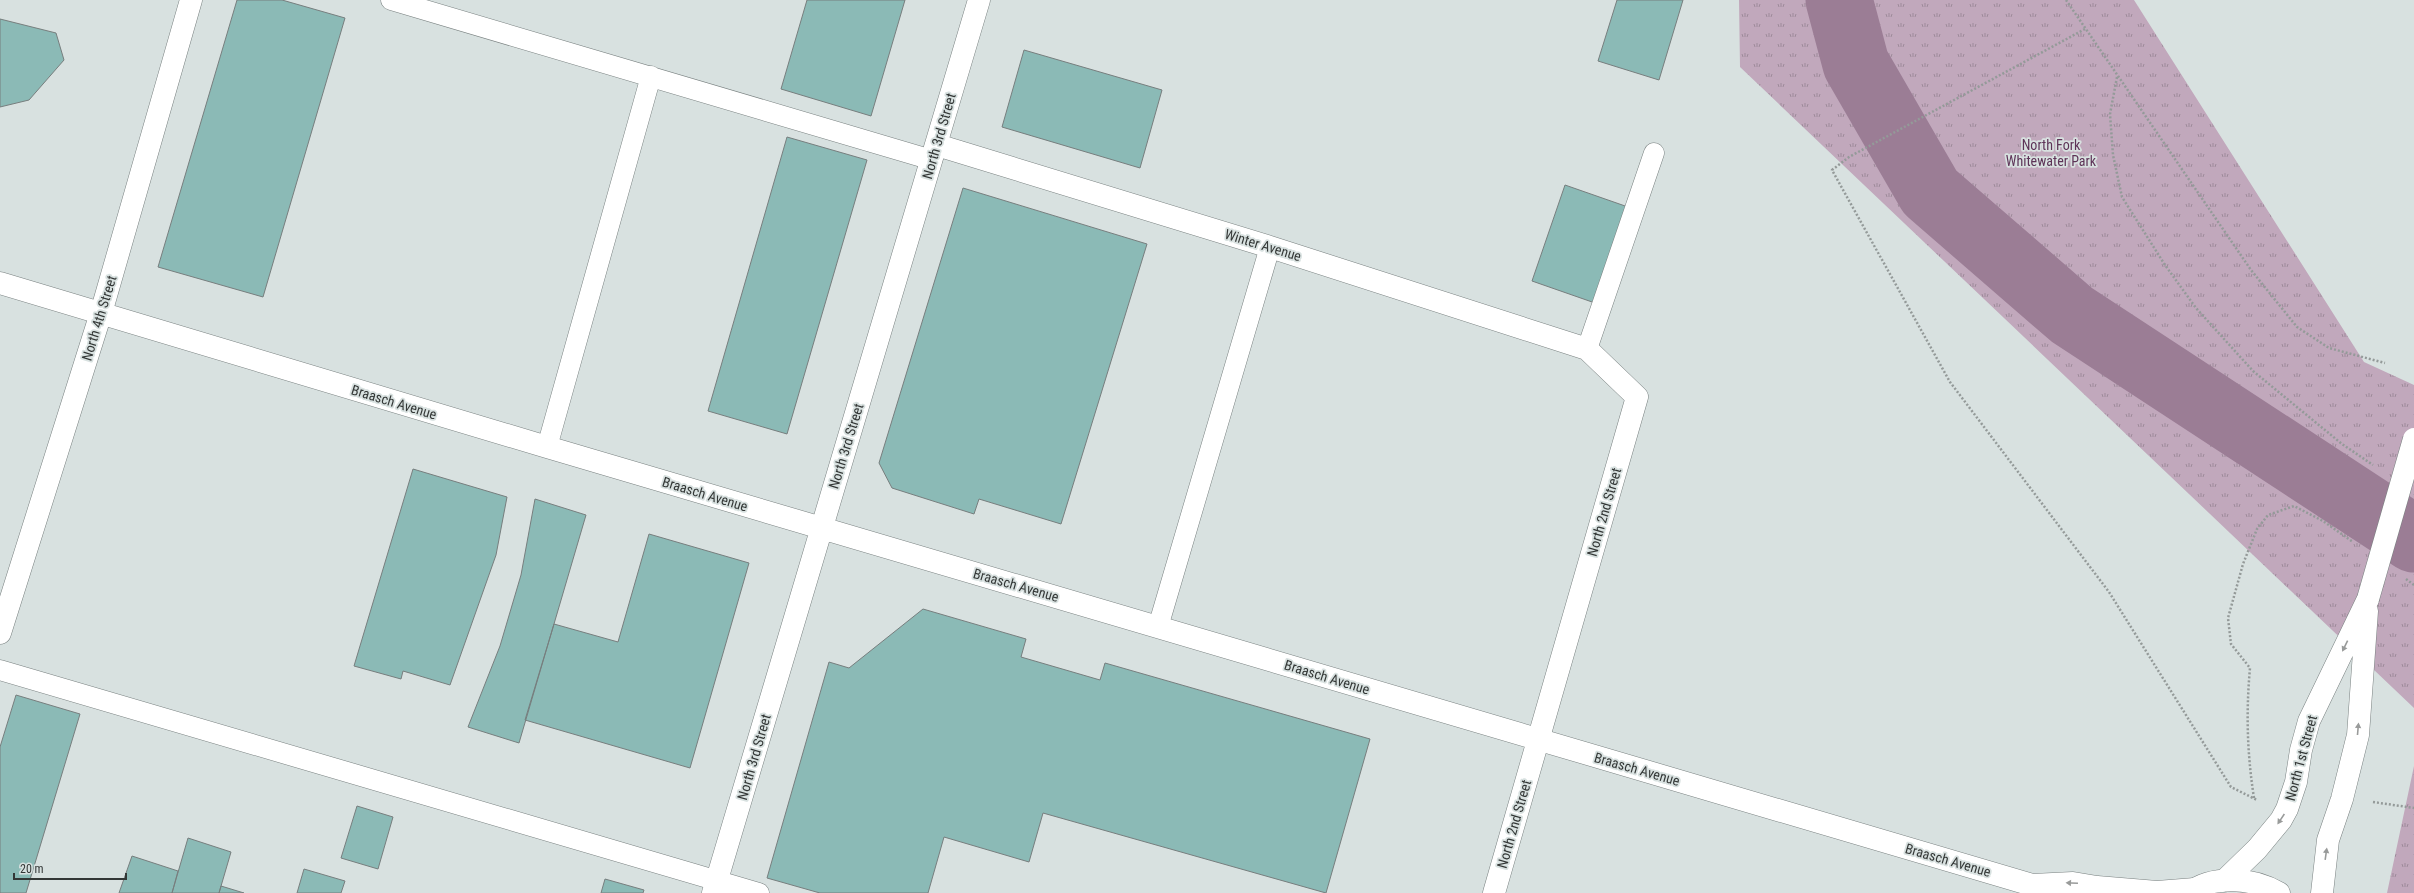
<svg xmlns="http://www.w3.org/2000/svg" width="2414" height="893" font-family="'Roboto Condensed',sans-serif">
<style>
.park{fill:url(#park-tufts)}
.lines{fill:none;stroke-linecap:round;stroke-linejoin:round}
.river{stroke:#9b7d95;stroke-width:67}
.building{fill:#8bbab6;stroke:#777e7e}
.service-casing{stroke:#798180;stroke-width:21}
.minor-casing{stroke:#798180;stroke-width:23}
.secondary-casing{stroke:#798180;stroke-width:23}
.path{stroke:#949a99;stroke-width:2.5;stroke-dasharray:2 2;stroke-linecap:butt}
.service{stroke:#fff;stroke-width:20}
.minor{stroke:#fff;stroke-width:22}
.secondary{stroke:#fff;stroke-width:22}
.secondary-bridge-casing{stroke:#798180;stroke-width:23;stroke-linecap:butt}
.secondary-bridge{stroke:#fff;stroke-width:22}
.oneway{fill:#999b9a}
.labels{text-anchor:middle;stroke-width:3.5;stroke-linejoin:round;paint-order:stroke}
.street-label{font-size:14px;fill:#333736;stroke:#d8e1e0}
.park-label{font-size:14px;fill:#5d3357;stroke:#d8e1e0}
</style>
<defs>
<pattern id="park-tufts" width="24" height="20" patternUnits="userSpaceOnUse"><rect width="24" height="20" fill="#c1a8bc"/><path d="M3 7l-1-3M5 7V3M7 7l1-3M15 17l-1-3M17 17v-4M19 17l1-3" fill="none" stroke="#9d8a9a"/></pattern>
</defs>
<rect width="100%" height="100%" fill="#d8e1e0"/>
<!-- park -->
<path class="park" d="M1739,0H2134L2364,362L2414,385V708L1740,67Z
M2414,766V893H2387Z"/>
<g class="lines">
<!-- river -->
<path class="river" d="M1839,0L1856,64L1930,192L2072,315L2414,539"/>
</g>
<!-- building -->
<path class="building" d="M237,0H282L345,18L263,297L158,267Z
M807,0H905L871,116L781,89Z
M1617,0H1683L1659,80L1598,61Z
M0,19L56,33L64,60L29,100L0,107Z
M1024,50L1162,90L1140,168L1002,127Z
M787,137L867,160L787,434L708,411Z
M1565,185L1628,207L1595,303L1532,281Z
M963,188L1147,244L1061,524L979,499L974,514L892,488L879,463Z
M413,469L507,497L496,555L450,685L403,671L401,679L354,666Z
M535,499L586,515L519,743L468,727L500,646L521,575Z
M649,534L749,563L690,768L525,720L554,624L618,642Z
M923,609L1026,639L1021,657L1100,680L1105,663L1370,739L1326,893L1043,813L1029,862L944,837L928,893H820L767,878L829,662L849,668Z
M16,695L80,714L26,893H0V747Z
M357,806L393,817L378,869L341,858Z
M188,838L231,852L219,893H172Z
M132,856L178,871L172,893H119Z
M304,869L345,881L341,893H297Z
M605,879L644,890L643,893H601Z
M221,886L244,893H219Z"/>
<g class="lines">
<!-- service casing -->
<g class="service-casing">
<path id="service" d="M391,0L932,160
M1587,349L1654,153
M547,447L651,76
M1158,627L1270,247
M0,670L759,893"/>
</g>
<!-- minor casing -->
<g class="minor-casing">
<path id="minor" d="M937,145L1270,247L1587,349L1637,397L1494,893
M0,283L547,447L2032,885L2073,883L2097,887L2157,892L2195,889
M713,893L979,0"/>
</g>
<!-- secondary casing -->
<g class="secondary-casing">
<path id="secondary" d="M0,633L101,313L191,0
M2224,881L2257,849L2281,820L2287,809L2296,782L2301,750L2309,721L2368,599
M2189,893C2214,874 2253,878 2279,893
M2322,893L2328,840L2342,799L2358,735L2367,611"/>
</g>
<!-- path -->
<path class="path" d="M2066,0L2251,270L2297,327L2329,348L2385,363
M2085,29L1849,157L1832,170L1950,382L2109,592L2231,787L2257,800
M2117,77L2110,114L2113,155L2122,197L2165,265L2196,308L2253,371L2342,444L2373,465
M2406,579L2414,585
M2254,798C2247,753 2246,712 2250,668L2231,644L2228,618L2243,564L2257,529L2268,515L2294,506L2323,521L2353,542
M2373,802L2414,808"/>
<!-- service -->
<use href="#service" class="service"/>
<!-- minor -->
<use href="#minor" class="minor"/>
<!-- secondary -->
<use href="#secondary" class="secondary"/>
<!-- secondary-bridge casing -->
<g class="secondary-bridge-casing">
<path id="secondary-bridge" d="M2368,599L2414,439"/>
</g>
<!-- secondary-bridge -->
<use href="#secondary-bridge" class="secondary-bridge"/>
</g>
<!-- one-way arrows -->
<defs><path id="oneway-solid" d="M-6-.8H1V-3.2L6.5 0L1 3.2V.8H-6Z"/></defs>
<g class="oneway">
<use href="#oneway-solid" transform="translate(2345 646) rotate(116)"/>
<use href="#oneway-solid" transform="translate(2358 729) rotate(-85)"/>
<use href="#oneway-solid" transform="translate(2281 819) rotate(124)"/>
<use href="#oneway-solid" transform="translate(2326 854) rotate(-82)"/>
<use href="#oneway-solid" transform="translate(2072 883) rotate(-177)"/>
</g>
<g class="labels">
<!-- street labels -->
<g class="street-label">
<text transform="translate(939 136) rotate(-74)" y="5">North 3rd Street</text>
<text transform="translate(1263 245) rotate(17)" y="5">Winter Avenue</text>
<text transform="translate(99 318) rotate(-73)" y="5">North 4th Street</text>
<text transform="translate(394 402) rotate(17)" y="5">Braasch Avenue</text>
<text transform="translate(846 446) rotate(-73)" y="5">North 3rd Street</text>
<text transform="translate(705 494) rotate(17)" y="5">Braasch Avenue</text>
<text transform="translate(1604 512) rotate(-74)" y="5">North 2nd Street</text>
<text transform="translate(1016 585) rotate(16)" y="5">Braasch Avenue</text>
<text transform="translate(1327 677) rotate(17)" y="5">Braasch Avenue</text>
<text transform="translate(754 757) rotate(-74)" y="5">North 3rd Street</text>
<text transform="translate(2301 758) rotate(-75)" y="5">North 1st Street</text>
<text transform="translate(1637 769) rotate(16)" y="5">Braasch Avenue</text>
<text transform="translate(1514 824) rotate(-74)" y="5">North 2nd Street</text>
<text transform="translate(1948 860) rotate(16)" y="5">Braasch Avenue</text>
</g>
<!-- park labels -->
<g class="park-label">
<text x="2051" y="150">North Fork<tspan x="2051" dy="16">Whitewater Park</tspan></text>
</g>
</g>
<!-- scale -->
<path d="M14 873v6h112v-6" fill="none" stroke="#333736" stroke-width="2"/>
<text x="20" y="873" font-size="12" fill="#333736" stroke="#d8e1e0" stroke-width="3" paint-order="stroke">20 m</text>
</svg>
